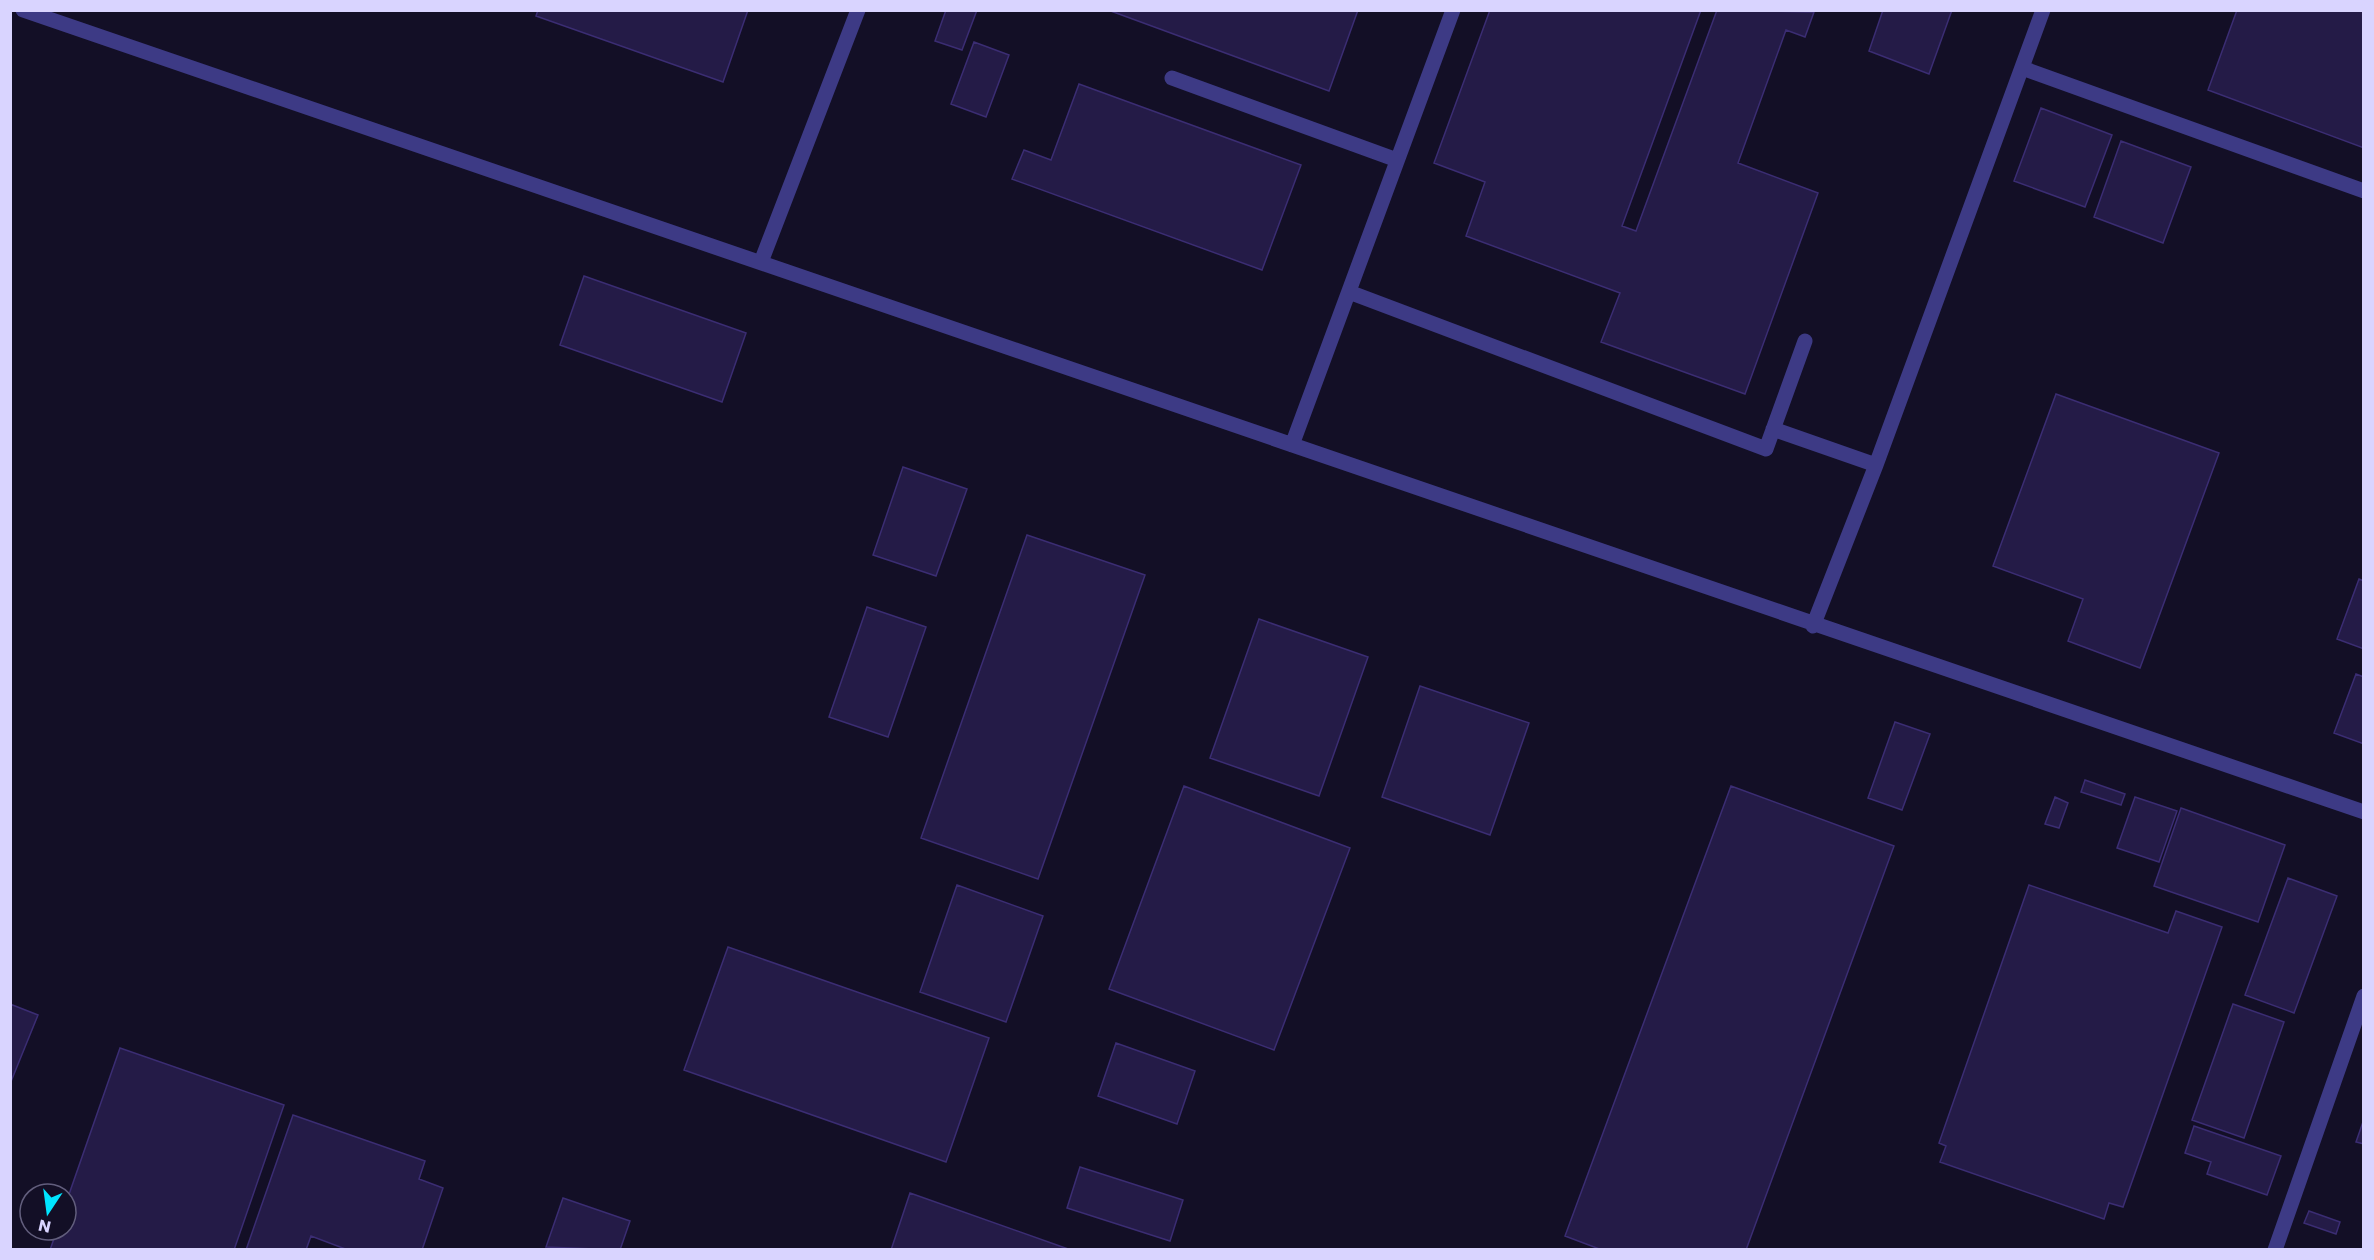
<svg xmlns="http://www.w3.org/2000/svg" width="2374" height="1260" font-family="Poppins,sans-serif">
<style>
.building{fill:#241b47;stroke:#3b2d73;stroke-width:1.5}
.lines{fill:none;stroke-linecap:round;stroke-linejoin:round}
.minor{stroke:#3d3a85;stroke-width:15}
</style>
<rect width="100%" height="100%" fill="#130f26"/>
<!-- building -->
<path class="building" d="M538,10H748L723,82L536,16Z
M946,10H977L962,50L935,41Z
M1108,10H1358L1329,91Z
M1490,10H1701L1622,226L1636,231L1717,10L1814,12L1805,37L1786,30L1738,163L1818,193L1745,394L1601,342L1620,293L1466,236L1485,182L1434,163Z
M1883,10H1952L1929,74L1869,51Z
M2237,10H2364V148L2208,90Z
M974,42L1009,55L986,117L951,104Z
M1079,84L1301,165L1262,270L1012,179L1024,150L1051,160Z
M2041,108L2112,135L2085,207L2014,181Z
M2121,141L2191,167L2163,243L2094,217Z
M584,276L746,333L722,402L560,345Z
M2056,394L2219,453L2140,668L2068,641L2083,599L1993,566Z
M903,467L967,489L936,576L873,555Z
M1027,535L1145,575L1038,879L921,838Z
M2359,579L2364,581V649L2337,639Z
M867,607L926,627L888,737L829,717Z
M1259,619L1368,657L1319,796L1210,758Z
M2356,674L2364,677V744L2334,733Z
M1420,686L1529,723L1490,835L1382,797Z
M1895,722L1930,734L1902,810L1868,798Z
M2085,780L2125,794L2121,805L2081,792Z
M1184,786L1350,848L1274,1050L1109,989Z
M1731,786L1894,846L1746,1250H1602L1565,1236Z
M2055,797L2068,803L2059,828L2045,824Z
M2135,797L2177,811L2159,862L2117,848Z
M2181,808L2285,845L2258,922L2154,886Z
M2288,878L2337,896L2294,1013L2245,995Z
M957,885L1043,916L1006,1022L920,992Z
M2029,885L2168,933L2176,911L2222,927L2123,1207L2109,1203L2104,1219L1940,1162L1946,1146L1939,1143Z
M728,947L989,1038L946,1162L684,1070Z
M10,1004L38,1015L10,1084Z
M2233,1004L2284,1022L2244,1138L2192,1120Z
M1116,1043L1195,1071L1177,1124L1098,1096Z
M120,1048L284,1105L234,1250H50L57,1230H66V1203Z
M293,1115L425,1161L419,1179L443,1188L422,1250H348L311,1236L306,1250H246Z
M2364,1119V1144L2356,1142Z
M2194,1126L2281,1156L2267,1195L2207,1174L2211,1162L2185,1153Z
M1080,1167L1183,1200L1170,1241L1067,1208Z
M910,1193L1071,1250H891Z
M563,1198L630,1221L620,1250L546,1247Z
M2309,1211L2340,1222L2336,1234L2304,1223Z"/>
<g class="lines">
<!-- minor -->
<path class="minor" d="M23,10L2364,812
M2022,68L2364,191
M1172,78L1397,160
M761,262L858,10
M1349,292L1766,449L1805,341
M1773,429L1876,465
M1292,445L1453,10
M1813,626L1876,465L2043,10
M2275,1250L2364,996"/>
</g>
<!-- border -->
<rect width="2374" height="1260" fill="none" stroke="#d9d4ff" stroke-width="24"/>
<!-- north arrow -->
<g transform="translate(48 1212) rotate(193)"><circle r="28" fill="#130f26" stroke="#625e7d" stroke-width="1.5"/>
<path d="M0-4.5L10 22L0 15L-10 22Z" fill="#00e5ff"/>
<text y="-9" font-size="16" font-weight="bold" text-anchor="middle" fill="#d9d4ff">N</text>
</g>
</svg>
